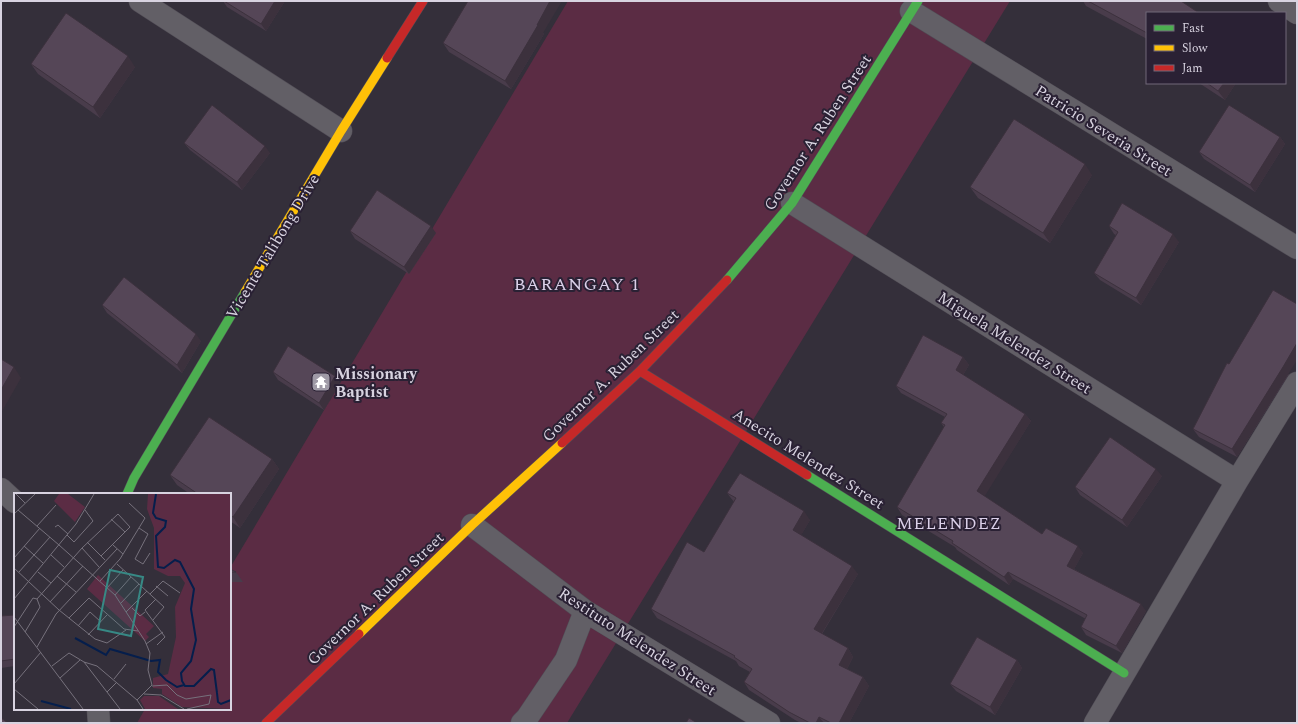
<svg xmlns="http://www.w3.org/2000/svg" width="1298" height="724" font-family="Spectral,serif">
<style>
.green{fill:#5b2c44}
.lines{fill:none;stroke-linecap:round;stroke-linejoin:round}
.street-casing{stroke:#514d56;stroke-width:23}
.fast-casing{stroke:#514d56;stroke-width:10}
.slow-casing{stroke:#514d56;stroke-width:10}
.jam-casing{stroke:#514d56;stroke-width:10}
.street{stroke:#625f66;stroke-width:22}
.fast{stroke:#4caf50;stroke-width:9}
.slow{stroke:#ffc107;stroke-width:9}
.jam{stroke:#c62828;stroke-width:9}
.wall{fill:#493c4b}
.shaded-wall{fill:#3c313d}
.building{fill:#554657;stroke:#3c313d}
.labels{text-anchor:middle;stroke-width:4;stroke-linejoin:round;paint-order:stroke}
.street-label{font-size:16px;fill:#d8d3e0;stroke:#2a2134}
.poi-label{font-size:16px;font-weight:bold;fill:#d8d3e0;stroke:#2a2134;text-anchor:start}
.neighbourhood-label{font-size:17px;letter-spacing:1px;fill:#dbd0e9;stroke:#2a2134}
.quarter-label{font-size:18px;letter-spacing:1px;fill:#dbd0e9;stroke:#2a2134}
.inset-river{fill:none;stroke:#051e4c;stroke-width:2}
.inset-road{fill:none;stroke:#76717c;stroke-width:1}
.view{fill:#378985;fill-opacity:0.15;stroke:#378985;stroke-width:2}
.inset-edge{fill:none;stroke:#d8d3e0;stroke-width:2}
</style>
<rect width="100%" height="100%" fill="#342f3a"/>
<!-- green -->
<path class="green" d="M568,1H1010L567,723H137L145,709H230V568Z"/>
<g class="lines">
<!-- street casing -->
<g class="street-casing">
<path id="street" d="M140,1L341,131
M1279,1L1297,13
M911,11L1297,248
M792,203L1237,481
M1,489L15,502
M472,525L585,611L769,723
M98,709L99,723
M522,723L527,718L566,660L585,611
M1095,723L1237,481L1297,383"/>
</g>
<!-- fast casing -->
<g class="fast-casing">
<path id="fast" d="M727,280L792,203L918,1
M807,475L1124,673
M127,494L134,478L245,292"/>
</g>
<!-- slow casing -->
<g class="slow-casing">
<path id="slow" d="M245,292L341,131L387,58
M359,634L472,525L562,443"/>
</g>
<!-- jam casing -->
<g class="jam-casing">
<path id="jam" d="M387,58L423,1
M640,371L807,475
M562,443L640,371L727,280
M266,723L359,634"/>
</g>
<!-- street -->
<use href="#street" class="street"/>
<!-- fast -->
<use href="#fast" class="fast"/>
<!-- slow -->
<use href="#slow" class="slow"/>
<!-- jam -->
<use href="#jam" class="jam"/>
</g>
<!-- wall -->
<path class="wall" d="M223,1H285L266,31L227,7Z
M1083,1H1181L1147,13V39L1086,6Z
M543,33L544,34L511,89L449,52L443,43Z
M31,64L135,67L100,118L38,74Z
M1199,83H1236L1225,100Z
M1280,137L1285,144L1255,192L1204,159L1199,152Z
M184,143L270,153L242,190L190,150Z
M1092,175L1050,243L978,198L970,187Z
M1109,226L1179,242L1141,305L1100,280L1094,273L1116,235L1114,234Z
M350,231L436,233L409,274L355,239Z
M102,305L201,341L182,373L107,313Z
M963,357L969,365L963,375L1025,414L1031,421L984,496L1042,534L1083,553L1074,569L1146,611L1122,653L1086,635L1081,627L1086,619L1013,579L1009,585L957,550L955,547L902,515L897,507L944,427L941,423L945,417L901,393L896,386Z
M1229,364L1289,374L1237,457L1199,437L1193,429Z
M273,372L335,376L340,384L324,410L278,380Z
M272,459L279,469L240,528L230,521V494H190L177,485L170,475Z
M1162,476L1127,527L1080,495L1075,487Z
M727,493L810,520L801,535L858,574L822,634L848,648L853,657L847,669L863,677L869,686L849,723H801L795,720L749,690L744,682L750,672L739,666L736,661L657,618L651,609L704,552L734,502Z
M230,569L236,572L243,582H230Z
M15,615V666L1,668V616Z
M1017,660L1022,668L995,715L956,691L950,684Z"/>
<!-- shaded-wall -->
<path class="shaded-wall" d="M275,1H285L266,31L261,24Z
M550,1H562L543,33L544,34L511,89L505,81Z
M128,56L135,67L100,118L93,107Z
M1224,83H1236L1225,100L1218,91Z
M1280,137L1285,144L1255,192L1250,185Z
M265,146L270,153L242,190L237,182Z
M1085,164L1092,175L1050,243L1043,233Z
M431,226L436,233L409,274L404,267Z
M1173,234L1179,242L1141,305L1136,298Z
M196,334L201,341L182,373L177,365Z
M1297,343V360L1237,457L1232,449Z
M963,357L969,365L961,378L956,370Z
M14,367L21,378L1,413V390Z
M335,376L340,384L324,410L319,403Z
M1025,414L1031,421L983,499L977,491Z
M272,459L279,469L240,528L233,517Z
M1156,469L1162,476L1127,527L1122,520Z
M804,511L810,520L799,539L793,530Z
M1078,546L1083,553L1072,573L1067,566Z
M852,566L858,574L819,638L814,629Z
M1008,572L1013,579L1009,585L1004,577Z
M1141,604L1146,611L1122,653L1116,646Z
M848,648L853,657L845,673L839,665Z
M1017,660L1022,668L995,715L990,707Z
M863,677L869,686L849,723H839Z
M819,717L824,723H816Z"/>
<!-- building -->
<path class="building" d="M224,1H275L261,24Z
M468,1H550L537,25H538L505,81L443,43Z
M1088,1H1181L1199,13H1147V33Z
M66,13L128,56L93,107L31,64Z
M1207,83H1224L1218,91Z
M212,105L265,146L237,182L184,143Z
M1229,105L1280,137L1250,185L1199,152Z
M1014,119L1085,164L1043,233L970,187Z
M377,190L431,226L404,267L350,231Z
M1122,203L1173,234L1136,298L1094,273L1118,232L1109,226Z
M124,277L196,334L177,365L102,305Z
M1273,290L1297,304V343L1283,367L1232,449L1193,429L1227,363L1229,364Z
M923,335L963,357L956,370L1025,414L977,491L1042,534L1046,528L1078,546L1067,566L1141,604L1116,646L1081,627L1087,615L1008,572L1004,577L952,543L953,541L897,507L945,425L941,423L947,414L896,386Z
M288,346L335,376L319,403L273,372Z
M1,359L14,367L1,390Z
M209,417L272,459L233,517L230,515V494H198L170,475Z
M1110,437L1156,469L1122,520L1075,487Z
M740,473L804,511L793,530L852,566L814,629L848,648L839,665L863,677L839,723H831L819,717L816,723H810L789,712L744,682L752,669L734,657L735,656L651,609L687,542L704,552L736,498L727,493Z
M230,569L236,572H230Z
M15,615V659L1,661V616Z
M977,637L1017,660L990,707L950,684Z
M1,718L8,723H1Z
M689,718L697,723H686Z"/>
<!-- icons -->
<defs>
<g id="temple-square" transform="scale(1)"><rect x="-9" y="-9" width="18" height="18" rx="4" fill="#9f9aa6" stroke="#2a2134"/><path d="M0-6L5-2H3V0L6.5 2.5H4V6H1.5V3h-3V6H-4V2.5H-6.5L-3 0V-2H-5Z" fill="#fff"/></g>
</defs>
<g fill-rule="evenodd">
<use href="#temple-square" x="321" y="382"/>
</g>
<g class="labels">
<!-- street labels -->
<g class="street-label">
<text transform="translate(1104 130) rotate(32)" y="6">Patricio Severia Street</text>
<text transform="translate(817 132) rotate(-57)" y="6">Governor A. Ruben Street</text>
<text transform="translate(272 246) rotate(-59)" y="6">Vicente Talibong Drive</text>
<text transform="translate(1015 342) rotate(32)" y="6">Miguela Melendez Street</text>
<text transform="translate(610 375) rotate(-44)" y="6">Governor A. Ruben Street</text>
<text transform="translate(809 458) rotate(32)" y="6">Anecito Melendez Street</text>
<text transform="translate(375 598) rotate(-44)" y="6">Governor A. Ruben Street</text>
<text transform="translate(638 641) rotate(33)" y="6">Restituto Melendez Street</text>
</g>
<!-- poi labels -->
<g class="poi-label">
<text x="335" y="379">Missionary<tspan x="335" dy="18">Baptist</tspan></text>
</g>
<!-- neighbourhood labels -->
<g class="neighbourhood-label">
<text x="949" y="529">MELENDEZ</text>
</g>
<!-- quarter labels -->
<g class="quarter-label">
<text x="577" y="290">BARANGAY 1</text>
</g>
</g>
<!-- overview -->
<g transform="translate(14 493)">
<rect width="217" height="217" fill="#342f3a"/>
<path d="M45,1H54L71,14L61,29L40,8ZM134,1H217V216L168,214L148,201V196L139,195V185L154,181L162,144L161,114L171,90L166,83H154L140,76V35L133,16ZM84,82L140,133L132,141L135,144L131,148L73,96ZM130,203H145L164,216H131L126,207Z" fill="#5b2c44"/>
<path class="inset-river" d="M142,1L139,20L142,25L152,28L151,34L142,43L144,74L150,75L161,67L166,69L180,96L177,116L182,147L177,168L167,180L168,188L171,193H180L197,176L200,177L203,200M61,145L92,162L96,156L137,168L146,167L144,179L152,187L163,194L170,192M203,200L204,209L207,211L217,207M27,208L57,216"/>
<path class="inset-road" d="M2,1L11,10M4,17L45,52M0,21L21,1M97,26L111,39M23,33L42,12M41,34L44,32L54,41M125,35L134,41L121,66L129,71L136,60M53,42L60,49L79,28L71,17M73,49L91,67M45,52L101,102L131,148L136,160L134,177L138,192L123,207L129,216M99,52L109,61M10,53L29,70M68,55L85,74M37,62L50,74M0,65L26,35M103,71L150,114L139,127M0,75L45,117L81,146L93,150L112,137M5,79L36,44M24,79L37,90M43,83L62,99M86,88L106,66L131,25L115,10M142,93L154,103M93,95L109,77M136,101L149,88L166,100M101,102L117,84M0,106L62,31L80,1M23,106L68,55L104,21L116,34L87,63M142,106L131,117L151,144L143,152M36,109L69,73M107,110L125,91M118,115L126,123L131,119M112,119L133,98M0,124L69,216M55,125L75,105L110,136L124,138M64,133L76,119L87,129M0,134L19,105L23,106M11,139L26,114L23,106M74,142L93,122M132,151L149,139M23,154L42,121L103,56M70,169L106,216M38,173L55,160L70,169L83,173L123,207M46,185L66,167M100,186L112,171M0,191L27,159M138,193L153,192L163,202L172,206L197,202L195,211L173,216M0,196L24,216M93,199L103,189M130,201L147,202L170,216"/>
<path class="view" d="M96,77L129,84L117,143L84,136Z"/>
<rect width="217" height="217" class="inset-edge"/>
</g>
<!-- border -->
<rect width="1298" height="724" fill="none" stroke="#d8d3e0" stroke-width="4"/>
<!-- legend -->
<rect x="1146" y="12" width="140" height="72" fill="#2a2134" stroke="#706879"/>
<rect x="1154" y="25" width="20" height="6" fill="#4caf50" stroke="#706879"/>
<text x="1182" y="32" font-size="12" fill="#d8d3e0">Fast</text>
<rect x="1154" y="45" width="20" height="6" fill="#ffc107" stroke="#706879"/>
<text x="1182" y="52" font-size="12" fill="#d8d3e0">Slow</text>
<rect x="1154" y="65" width="20" height="6" fill="#c62828" stroke="#706879"/>
<text x="1182" y="72" font-size="12" fill="#d8d3e0">Jam</text>
</svg>
